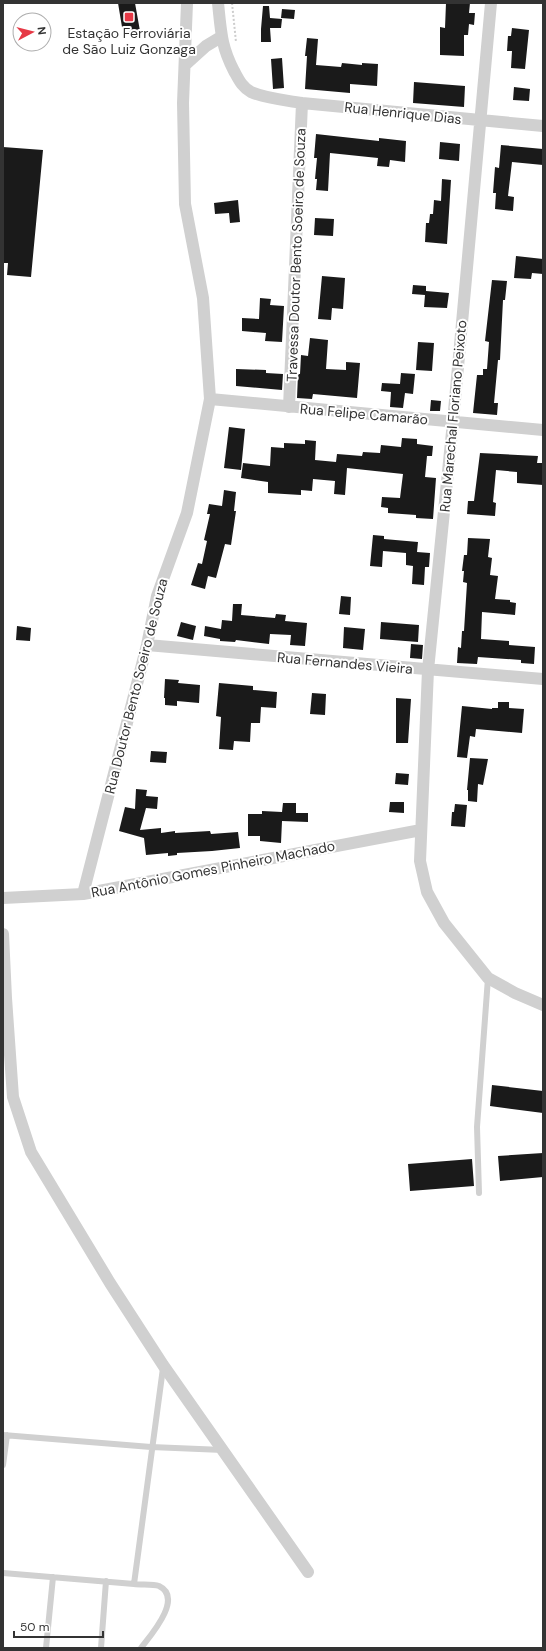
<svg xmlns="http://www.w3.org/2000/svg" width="546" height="1651" font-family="'DM Sans',sans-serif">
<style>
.building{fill:#1a1a1a}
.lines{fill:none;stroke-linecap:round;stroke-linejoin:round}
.path{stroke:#cdcdcd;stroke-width:2;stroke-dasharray:2 2;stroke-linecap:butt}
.lane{stroke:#d0d0d0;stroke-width:6}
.street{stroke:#d0d0d0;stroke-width:12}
.poi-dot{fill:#e63946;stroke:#fff;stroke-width:1.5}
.labels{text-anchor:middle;stroke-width:4;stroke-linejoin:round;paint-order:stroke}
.poi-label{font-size:14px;fill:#333;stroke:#fff}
.street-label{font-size:14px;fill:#333;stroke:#fff}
</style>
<rect width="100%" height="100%" fill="#fff"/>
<!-- building -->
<path class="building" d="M118,3H135L140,31L123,33Z
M446,3H470L469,13H475L474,25L469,24L468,35H464V56L440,55V27L445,28Z
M263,6H269L270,18L282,19L281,28H270L271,42H261V29Z
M282,9L295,10L294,19L281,18Z
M512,28L529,30L525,69L511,68L512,51H507L508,36H511Z
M307,38L318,39L316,65L341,67L342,63L362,65V63L378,64L377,86L350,84V93L305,89L307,56H305Z
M282,58L284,88L273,89L271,59Z
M414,82L465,86L464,107L413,103Z
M514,87L530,89L529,101L513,100Z
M316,134L379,141V138L406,141L405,162L390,160L389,167L377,166L378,158L330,153L328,191L316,190L317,179H315L317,158H314Z
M440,142L460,144L459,161L439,159Z
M501,145L543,149V165L512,162L508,196L514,197L513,211L495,209L496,193H493L495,167L499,168Z
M3,147L43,150L31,277L7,275L8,263H3Z
M442,179L451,180L447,244L425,242L426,223H429L430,214H433L434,200L441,201Z
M238,200L240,222L230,223L229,213L215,214L214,203Z
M315,218L334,219L333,236L314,235Z
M516,256L543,259V274L532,273L531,279L514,278Z
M322,276L345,278L343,309L332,308L331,320L318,319Z
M492,280L507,281L505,300H503L500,360H498L494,403H498L497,415L473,413L477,375H483V369H487L489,342L485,341Z
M413,285L426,286V291L449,293L447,308L424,307L425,295L412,294Z
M260,298L271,299L270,305L284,306L282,342L265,341L266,333L242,331V318L259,319Z
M310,338L328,340L326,369L346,370V362L360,363L357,398L313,394L312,399L297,398L298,374H300L301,355L308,356Z
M418,342L434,343L432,371L416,370Z
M236,369L266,370V373L283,374L282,390L236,386Z
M401,373L415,374L413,394L405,393L403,408L390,407L391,392L381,391L382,383L400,384Z
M431,400L441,401L440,411H430Z
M229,427L245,429L241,470L224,468Z
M402,438L417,439V444L433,446L432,456H427L425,477L436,478L433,519L416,518V515L388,513V508L381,507L382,497L400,498L403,474L347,468L345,495L334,494L335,481L313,479L312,491L301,490V495L268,493V482L241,478L243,463L270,466L271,447L284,448V443L305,444V440L316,441L315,460L336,462L337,454L362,456L363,452L380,453L381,445L401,447Z
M480,453L538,456L537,463H543V485L517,483V472L496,470L493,502L496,503L495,516L467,514L468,501H474Z
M224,490L236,492L234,511H236L231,545L225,544L216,578L208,576L205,589L191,585L198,563L202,564L207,541L204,540L210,514H207L209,504L222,506Z
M373,535L384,536V539L418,542L417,552L430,553L429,567H425L424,585L412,584L413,566L406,565V553L383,551L382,567L370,566Z
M468,538L490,539L488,557L492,558L490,575L498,576L495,599L510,600V602L516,603L515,615L482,612L481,639L509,641V645L535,647L534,664L521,663V660L478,657L477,664L457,663L458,647L461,648L462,631H464L467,583L463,582L464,571H462L464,555H467Z
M341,596L351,597L350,615L339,614Z
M233,604H242L241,615L275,618L276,614L286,615L285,621L307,623L305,646L290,645L291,635L270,634L269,644L236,640L235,642L220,641V639L204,636L205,626L221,629L222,620L232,621Z
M181,622L196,626L193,640L177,636Z
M381,622L419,625L418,642L380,639Z
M17,626L31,628L30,641L16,640Z
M344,627L365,629L363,650L343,648Z
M411,644L423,645L422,659L410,658Z
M165,679L179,680L178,683L200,685L199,703L177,701V706L165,705V698H164Z
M219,683L253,686V690L277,692L276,708L261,707L260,723H251L250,742L234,741L233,750L219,749L221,717L216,716Z
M312,693L326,694L325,715L310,714Z
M396,698L411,699L408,743H396Z
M498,702H509V708L524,709L522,733L476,729L475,737L470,736L467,758L457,757L462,706L492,709V708H498Z
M151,751L167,752L166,763L150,762Z
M470,758L488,759L483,785L478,784L477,802L468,801V790H467Z
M396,773L409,774L408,785L395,784Z
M136,789L147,790L146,796L158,797L157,809L146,808L140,830L161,828V833L175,831V833L210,831L211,834L238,832L240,848L212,851L177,853V855L168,856V853L146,855L144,838L119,831L125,807L135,809Z
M390,802H404V813L389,812Z
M283,803H296V813H308V822L282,821L281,843L260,841V836H248V814H262V811L282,812Z
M455,804L467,805L465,827L451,826L452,812H454Z
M492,1085L543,1091V1113L490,1106Z
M543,1153V1177L500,1181L498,1156Z
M472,1159L474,1186L410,1191L408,1164Z"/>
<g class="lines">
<!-- path -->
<path class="path" d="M232,3L236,42"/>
<!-- lane -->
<path class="lane" d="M479,1193L477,1127L488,978
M3,1435L151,1447L223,1450
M3,1465L7,1435
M3,1573L134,1584
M46,1648L53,1577
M101,1648L106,1581
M141,1648C150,1636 184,1598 159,1586C153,1584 141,1585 134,1584L163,1368"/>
<!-- street -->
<path class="street" d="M218,3C221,31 221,46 234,71C239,80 242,87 251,92C267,99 286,100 302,103L543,126
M491,3L453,422L428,670L420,861L427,892L444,923L488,978L515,993L543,1005
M185,65L206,46L221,37
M210,399L543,430
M289,407L302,103
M147,645L543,679
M83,894L147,645L157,596L187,513L210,399L203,298L185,204L183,103L187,3
M3,898L83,894L421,830
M3,934L6,998L13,1097L31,1152L110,1283L163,1365L308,1572"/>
</g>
<!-- markers -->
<rect class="poi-dot" x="124" y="12" width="10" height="10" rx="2"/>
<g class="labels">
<!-- poi labels -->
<g class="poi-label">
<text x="129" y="38">Estação Ferroviária<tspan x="129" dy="16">de São Luiz Gonzaga</tspan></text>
</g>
<!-- street labels -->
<g class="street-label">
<text transform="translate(403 113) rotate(6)" y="5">Rua Henrique Dias</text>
<text transform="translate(296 255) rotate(-88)" y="5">Travessa Doutor Bento Soeiro de Souza</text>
<text transform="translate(364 414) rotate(5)" y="5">Rua Felipe Camarão</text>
<text transform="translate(453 416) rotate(-85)" y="5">Rua Marechal Floriano Peixoto</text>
<text transform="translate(345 663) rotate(5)" y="5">Rua Fernandes Vieira</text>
<text transform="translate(136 686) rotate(-76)" y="5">Rua Doutor Bento Soeiro de Souza</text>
<text transform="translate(213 869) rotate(-11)" y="5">Rua Antônio Gomes Pinheiro Machado</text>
</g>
</g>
<!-- border -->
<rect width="546" height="1651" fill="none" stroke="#333333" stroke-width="8"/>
<!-- north arrow -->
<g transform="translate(32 32) rotate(83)"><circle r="19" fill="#ffffff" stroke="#adadad"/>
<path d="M0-3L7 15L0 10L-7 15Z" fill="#e63946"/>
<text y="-6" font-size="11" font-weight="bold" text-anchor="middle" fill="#333333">N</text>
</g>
<!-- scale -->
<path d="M14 1631v6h89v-6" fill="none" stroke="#333333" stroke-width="2"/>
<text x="20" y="1631" font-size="12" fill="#333333" stroke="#ffffff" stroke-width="3" paint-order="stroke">50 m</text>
</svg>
